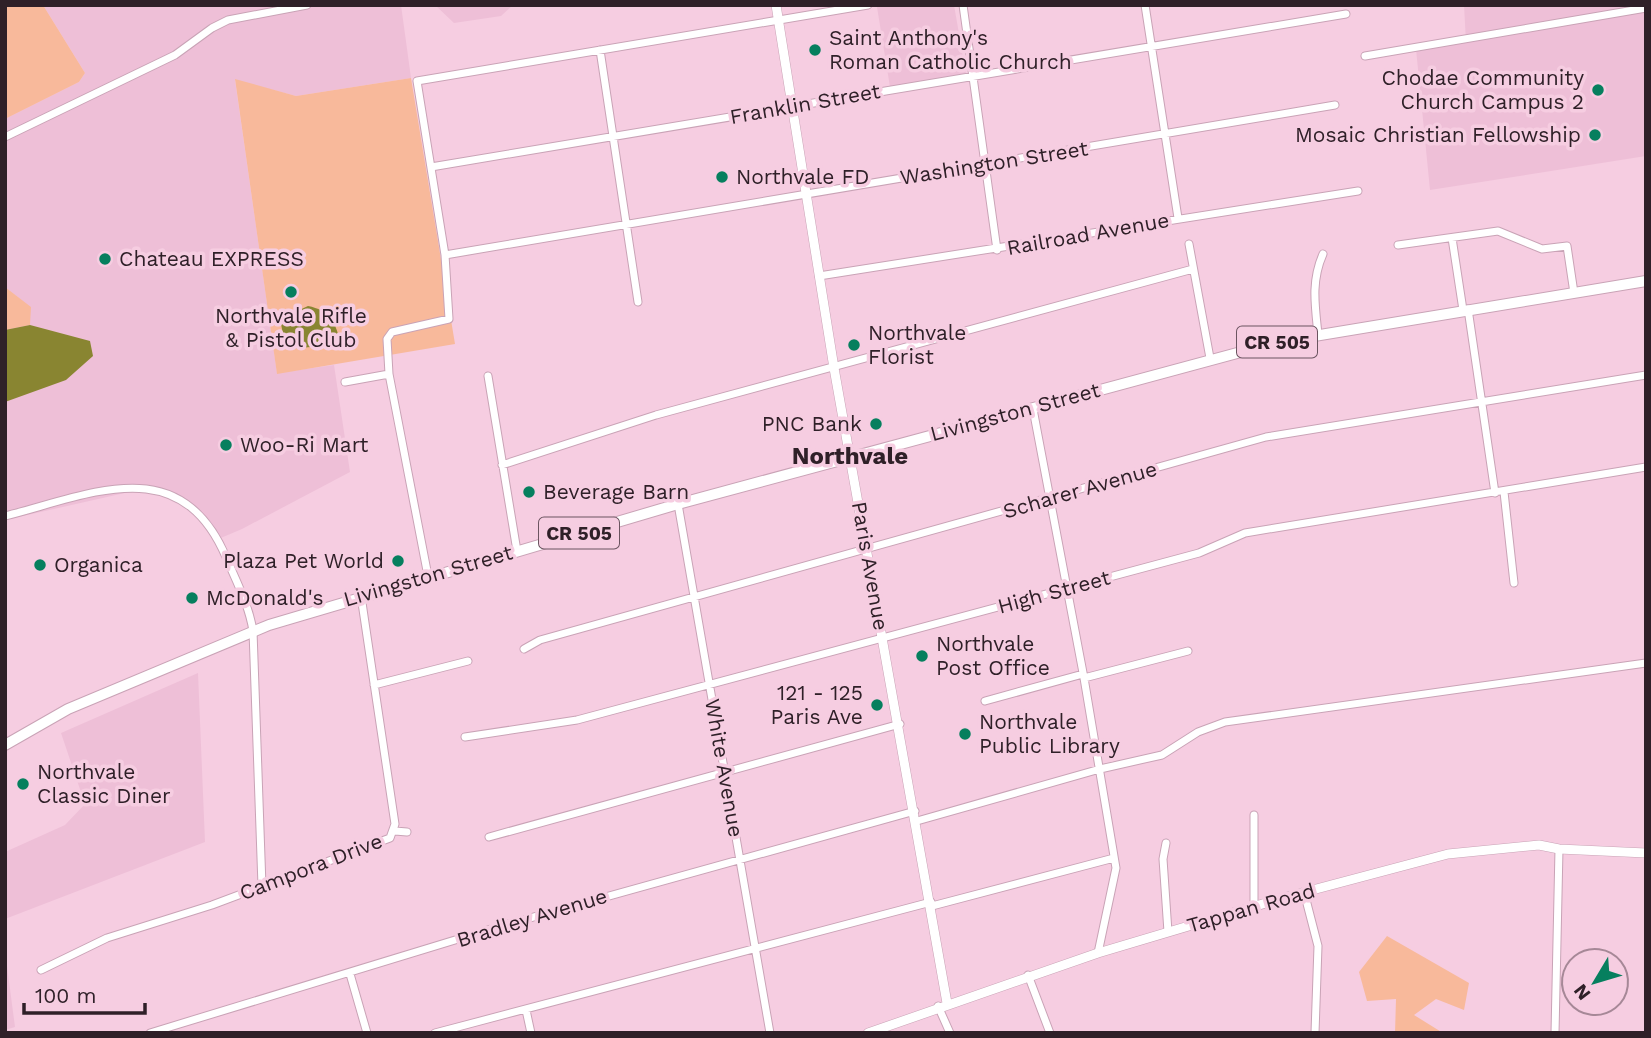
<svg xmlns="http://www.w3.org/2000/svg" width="1651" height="1038" font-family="'Work Sans',sans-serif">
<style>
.built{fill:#eebfd7}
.green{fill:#f8b99b}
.water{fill:#898531}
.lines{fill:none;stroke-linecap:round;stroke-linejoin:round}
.minor-casing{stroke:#c9a3b6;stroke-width:9}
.tertiary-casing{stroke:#c9a3b6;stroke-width:10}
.primary-casing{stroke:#c9a3b6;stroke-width:12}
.minor{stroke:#fff;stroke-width:7}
.tertiary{stroke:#fff;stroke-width:9}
.primary{stroke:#fff;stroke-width:10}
.poi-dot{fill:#067f5e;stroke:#f6cde1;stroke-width:2.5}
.labels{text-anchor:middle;stroke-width:7;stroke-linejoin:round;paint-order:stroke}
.shield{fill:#f6cde1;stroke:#6b5460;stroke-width:2}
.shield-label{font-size:19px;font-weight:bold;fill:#2f2028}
.poi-label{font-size:21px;fill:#2f2028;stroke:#f6cde1;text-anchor:start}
.street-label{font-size:21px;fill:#2f2028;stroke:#f6cde1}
.quarter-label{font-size:24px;font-weight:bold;fill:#2f2028;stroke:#f6cde1}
</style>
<rect width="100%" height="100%" fill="#f6cde1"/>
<!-- built -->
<path class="built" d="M43,5H401L411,78L296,96L235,80L277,373L334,365L350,472L242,529L216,540L185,501L138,490L5,520V330L31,308L5,287V119L79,82L85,73Z
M435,5H513L501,16L454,23Z
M889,5H954L966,74L890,87L877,7Z
M1464,5H1646V156L1430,190L1416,49L1466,42Z
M198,673L205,842L5,919V852L65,825L85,804L61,733Z
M5,951L15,1027L5,1030Z"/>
<!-- green -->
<path class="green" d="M5,5H43L85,73L79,82L5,119Z
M411,78L455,344L277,374L235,79L296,96Z
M5,287L31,307L30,325L5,330Z
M1387,936L1469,983L1464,1010L1436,999L1414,1015L1443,1033H1395L1396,999L1367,1001L1359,972Z"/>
<!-- water -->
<path class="water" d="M308,306C329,310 336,322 340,342L336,345L286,349L280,319Z
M30,325L90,341L93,356L66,380L5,402V330Z"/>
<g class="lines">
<!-- minor casing -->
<g class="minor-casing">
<path id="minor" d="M963,5L997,250
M1145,5L1178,218
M600,50L638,302
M1365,56L1646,8
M5,137L175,55L212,28L228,20L307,5
M431,167L1346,14
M1452,238L1463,310
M1189,244L1210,358
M1398,245L1498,231L1542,249L1567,246L1574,293
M445,255L1335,105
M819,276L1358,191
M1468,309L1495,493
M1318,334C1315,305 1311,281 1323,254
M389,374L387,339L392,332L449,319L445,255L417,81L868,5
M488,376L517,551
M345,382L389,374L428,576
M1033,409L1084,678L1116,868L1098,953
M502,465L656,415L1193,269
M1504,492L1514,583
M678,504L770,1033
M5,516C92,494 180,450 226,557C236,581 249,605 253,631L262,886
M524,649L540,640L1266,437L1646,375
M1084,678L1188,651
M374,685L468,661
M985,701L1083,674
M465,737L577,720L1199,553L1245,533L1646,467
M1254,815V906
M917,821L1100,769L1162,755L1198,732L1225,722L1646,663
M395,831L407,832
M489,837L900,724
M1166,843L1163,859L1168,932
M1304,892L1318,946L1315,1033
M932,906L1114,858
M41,970L107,938L212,905L390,838L395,824L361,596
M350,974L367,1033
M1028,975L1050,1033
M938,1006L950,1033
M526,1010L531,1033
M150,1033L501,926L915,811
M435,1033L931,902
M1555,1033L1559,849"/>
</g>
<!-- tertiary casing -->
<g class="tertiary-casing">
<path id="tertiary" d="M776,5L834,368L947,1003
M868,1033L1098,953L1286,897L1448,854L1539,845L1559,849L1646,853"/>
</g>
<!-- primary casing -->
<g class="primary-casing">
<path id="primary" d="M5,745L68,709L269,625L678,504L1278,342L1646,281"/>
</g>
<!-- minor -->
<use href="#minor" class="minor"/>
<!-- tertiary -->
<use href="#tertiary" class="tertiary"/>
<!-- primary -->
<use href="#primary" class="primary"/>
</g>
<!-- markers -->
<g class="poi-dot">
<circle cx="815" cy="50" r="7"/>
<circle cx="1598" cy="90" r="7"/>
<circle cx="1595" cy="135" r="7"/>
<circle cx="722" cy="177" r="7"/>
<circle cx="105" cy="259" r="7"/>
<circle cx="291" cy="292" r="7"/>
<circle cx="854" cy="345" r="7"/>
<circle cx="876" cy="424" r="7"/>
<circle cx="226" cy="445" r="7"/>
<circle cx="529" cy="492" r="7"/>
<circle cx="398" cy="561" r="7"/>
<circle cx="40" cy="565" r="7"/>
<circle cx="192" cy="598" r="7"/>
<circle cx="922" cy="656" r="7"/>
<circle cx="877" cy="705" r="7"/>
<circle cx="965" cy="734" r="7"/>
<circle cx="23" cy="784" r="7"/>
</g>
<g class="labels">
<!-- shield labels -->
<g class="shield">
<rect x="1237" y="326.5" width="80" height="31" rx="5"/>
<rect x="539" y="517.5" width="80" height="31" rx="5"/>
</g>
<g class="shield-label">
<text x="1277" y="349">CR 505</text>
<text x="579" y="540">CR 505</text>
</g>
<!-- poi labels -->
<g class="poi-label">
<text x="829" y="45">Saint Anthony's<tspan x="829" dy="24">Roman Catholic Church</tspan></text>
<text x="1584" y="85" text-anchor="end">Chodae Community<tspan x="1584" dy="24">Church Campus 2</tspan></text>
<text x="1581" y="142" text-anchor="end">Mosaic Christian Fellowship</text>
<text x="736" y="184">Northvale FD</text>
<text x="119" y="266">Chateau EXPRESS</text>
<text x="291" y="323" text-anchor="middle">Northvale Rifle<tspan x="291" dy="24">&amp; Pistol Club</tspan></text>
<text x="868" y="340">Northvale<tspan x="868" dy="24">Florist</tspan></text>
<text x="862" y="431" text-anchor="end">PNC Bank</text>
<text x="240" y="452">Woo-Ri Mart</text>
<text x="543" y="499">Beverage Barn</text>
<text x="384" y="568" text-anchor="end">Plaza Pet World</text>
<text x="54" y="572">Organica</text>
<text x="206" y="605">McDonald's</text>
<text x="936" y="651">Northvale<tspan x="936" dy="24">Post Office</tspan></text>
<text x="863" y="700" text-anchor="end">121 - 125<tspan x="863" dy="24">Paris Ave</tspan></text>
<text x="979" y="729">Northvale<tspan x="979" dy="24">Public Library</tspan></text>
<text x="37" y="779">Northvale<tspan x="37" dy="24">Classic Diner</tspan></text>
</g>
<!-- street labels -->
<g class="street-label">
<text transform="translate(805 104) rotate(-10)" y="7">Franklin Street</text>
<text transform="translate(994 163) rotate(-9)" y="7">Washington Street</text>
<text transform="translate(1088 234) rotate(-10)" y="7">Railroad Avenue</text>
<text transform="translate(1015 412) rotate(-15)" y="7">Livingston Street</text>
<text transform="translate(1080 490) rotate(-16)" y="7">Scharer Avenue</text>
<text transform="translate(870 566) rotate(80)" y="7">Paris Avenue</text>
<text transform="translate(428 576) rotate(-16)" y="7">Livingston Street</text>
<text transform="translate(1054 592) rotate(-15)" y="7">High Street</text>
<text transform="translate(724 768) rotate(80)" y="7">White Avenue</text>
<text transform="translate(311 867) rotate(-21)" y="7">Campora Drive</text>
<text transform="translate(1251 908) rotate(-16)" y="7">Tappan Road</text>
<text transform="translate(532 918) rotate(-17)" y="7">Bradley Avenue</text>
</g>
<!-- quarter labels -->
<g class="quarter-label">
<text x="850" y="464">Northvale</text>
</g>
</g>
<!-- border -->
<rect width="1651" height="1038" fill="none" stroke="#2f2028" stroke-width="14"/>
<!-- north arrow -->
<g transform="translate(1595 982) rotate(232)"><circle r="33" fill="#f6cde1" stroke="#a68897" stroke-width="2"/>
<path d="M0-5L12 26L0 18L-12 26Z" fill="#067f5e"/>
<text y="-10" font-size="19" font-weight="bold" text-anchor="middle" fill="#2f2028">N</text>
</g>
<!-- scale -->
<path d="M24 1003v10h121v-10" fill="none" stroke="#2f2028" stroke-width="3.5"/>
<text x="35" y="1003" font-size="21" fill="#2f2028" stroke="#f6cde1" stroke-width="5" paint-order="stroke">100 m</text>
</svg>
